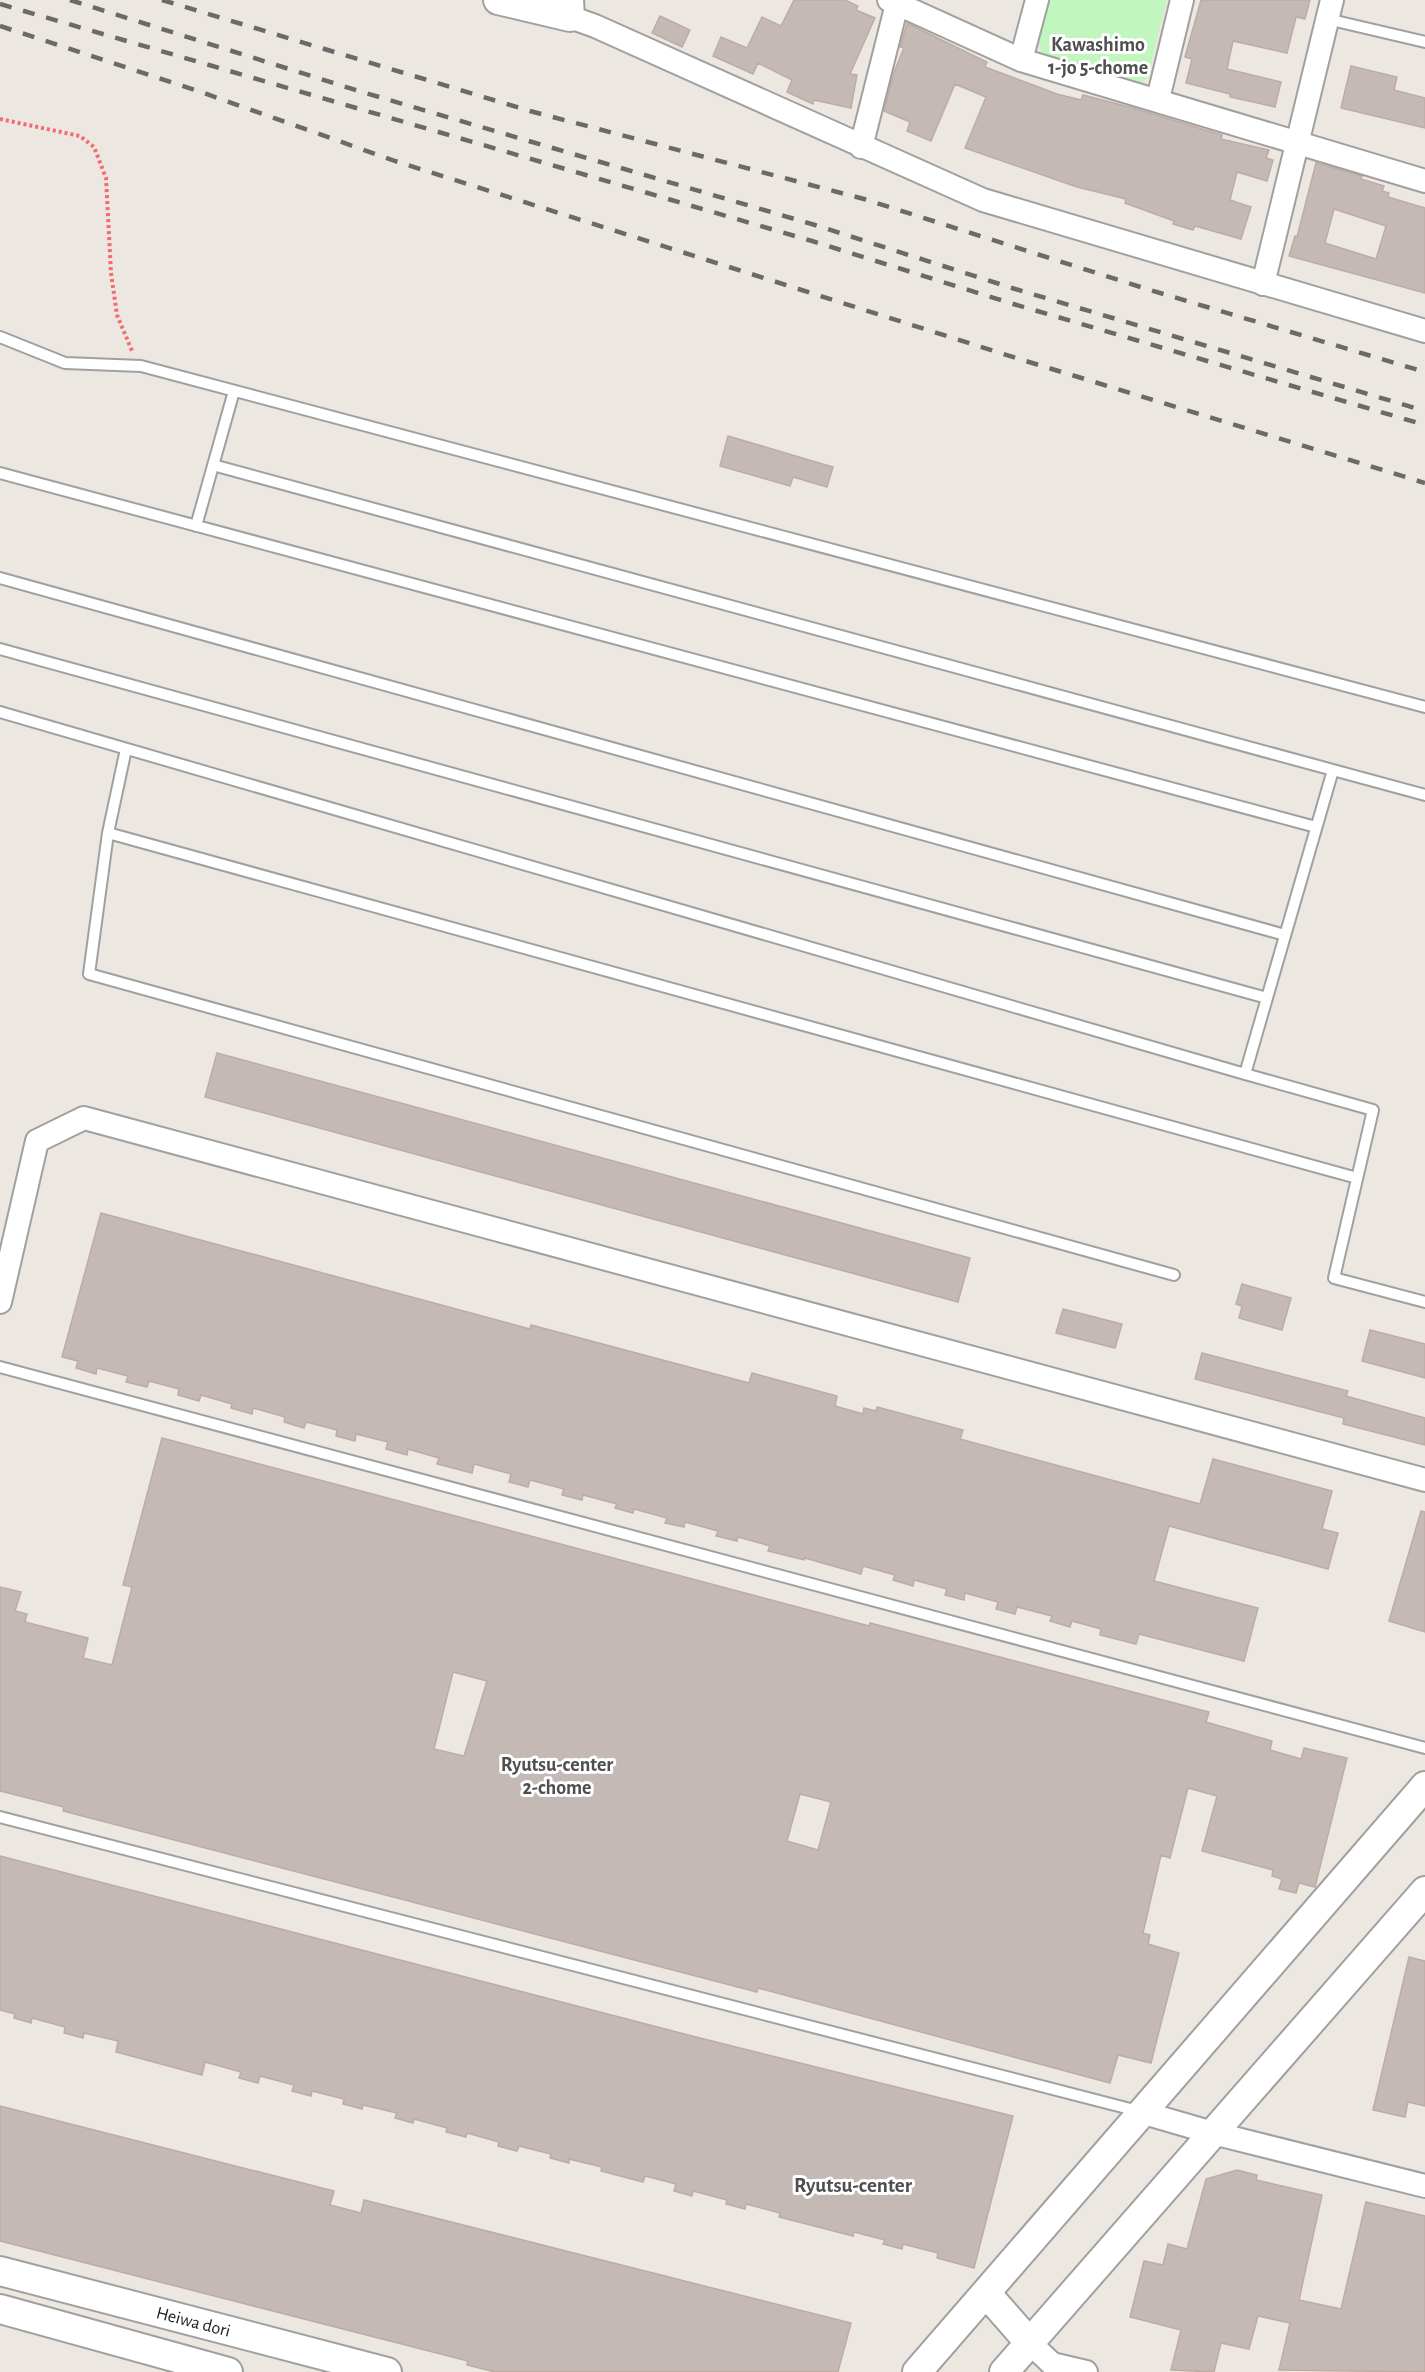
<svg xmlns="http://www.w3.org/2000/svg" width="1425" height="2372" font-family="'Alegreya Sans',sans-serif">
<style>
.park{fill:#c1f7be}
.building{fill:#c4b9b5;stroke:#beaca4;stroke-width:1.5;fill-rule:evenodd}
.lines{fill:none;stroke-linecap:round;stroke-linejoin:round}
.service-casing{stroke:#a0a0a0;stroke-width:14}
.minor-casing{stroke:#a0a0a0;stroke-width:26}
.tertiary-casing{stroke:#a0a0a0;stroke-width:32}
.path{stroke:#f56a6f;stroke-width:4;stroke-dasharray:3 3;stroke-linecap:butt}
.service{stroke:#fff;stroke-width:10}
.minor{stroke:#fff;stroke-width:22}
.tertiary{stroke:#fff;stroke-width:28}
.rail{stroke:#6a6a6a;stroke-width:4.5;stroke-dasharray:12 12;stroke-linecap:butt}
.labels{text-anchor:middle;stroke-width:6;stroke-linejoin:round;paint-order:stroke}
.street-label{font-size:18px;fill:#1c1c1c;stroke:#fff}
.neighbourhood-label{font-size:20px;font-weight:bold;fill:#4f4f4f;stroke:#fff}
.quarter-label{font-size:21px;font-weight:bold;fill:#4f4f4f;stroke:#fff}
</style>
<rect width="100%" height="100%" fill="#ede7e1"/>
<!-- park -->
<path class="park" d="M1047,0H1167L1147,79L1139,83L1042,53L1037,43Z"/>
<!-- building -->
<path class="building" d="M794,0H845L858,6L856,10L875,18L850,74L857,75L851,108L814,100L813,104L787,92L792,80L758,63L753,74L713,56L721,37L747,48L762,17L781,26Z
M1201,0H1310L1305,19L1296,17L1287,53L1233,41L1227,69L1281,82L1275,107L1230,97V94L1186,83L1192,59L1185,57Z
M660,16L690,30L682,47L652,33Z
M907,23L987,62L985,67L1057,94L1081,100L1083,95L1133,108L1222,135L1221,139L1269,150L1266,158L1273,160L1267,181L1237,172L1230,200L1251,207L1241,239L1195,226L1193,230L1173,224L1174,221L1125,203L1126,199L1077,187L965,148L986,97L955,84L931,141L907,131L910,122L884,111L894,72L904,48L900,47Z
M1351,66L1397,77L1394,90L1425,98V128L1341,108Z
M1316,163L1362,176L1361,179L1384,186L1382,191L1389,193L1388,197L1425,208V293L1289,256L1295,236L1297,237ZM1334,209L1386,226L1376,259L1325,243Z
M728,436L833,467L827,487L793,477L790,486L720,466Z
M217,1053L970,1258L958,1302L205,1097Z
M101,1213L530,1329L531,1325L749,1383L752,1373L837,1396L835,1406L863,1414L864,1408L876,1411L877,1407L963,1430L960,1439L1200,1504L1213,1459L1332,1491L1322,1529L1338,1533L1328,1569L1169,1526L1154,1581L1258,1608L1244,1661L1139,1634L1136,1644L1100,1635L1101,1629L1072,1621L1070,1627L1050,1621L1052,1616L1017,1607L1015,1614L996,1609L998,1602L965,1593L964,1600L945,1595L947,1589L914,1580L913,1586L893,1580L895,1575L863,1566L861,1574L805,1558L804,1560L768,1551L770,1546L738,1537L737,1541L716,1536L718,1531L685,1522L684,1527L665,1523L667,1518L634,1509L633,1513L615,1508L617,1504L583,1495L582,1500L562,1495L564,1489L530,1480L528,1487L509,1482L511,1474L474,1464L472,1473L437,1464L439,1458L408,1449L407,1455L386,1449L388,1442L356,1434L355,1441L336,1436L337,1430L306,1422L304,1428L284,1422L285,1417L253,1408L252,1414L231,1408L232,1404L201,1395L199,1401L178,1395L179,1389L149,1381L147,1387L126,1382L128,1376L97,1368L96,1374L76,1368L78,1361L62,1357Z
M1242,1284L1291,1298L1282,1330L1239,1318L1242,1306L1236,1304Z
M1063,1309L1122,1324L1115,1348L1056,1333Z
M1370,1330L1425,1344V1378L1362,1361Z
M1202,1353L1348,1391L1346,1396L1425,1418V1445L1343,1424L1344,1418L1195,1379Z
M162,1438L869,1626L870,1623L1209,1712L1206,1722L1272,1741L1270,1750L1301,1759L1304,1748L1347,1758L1315,1887L1299,1883L1296,1893L1279,1889L1282,1879L1272,1876L1273,1870L1202,1851L1217,1796L1188,1788L1170,1858L1161,1855L1143,1933L1150,1935L1148,1944L1179,1953L1151,2063L1118,2055L1110,2083L758,1988L757,1992L63,1811L64,1807L0,1791V1587L21,1592L15,1611L27,1614L25,1622L88,1638L83,1658L112,1665L132,1587L123,1585ZM453,1672L487,1681L464,1756L434,1749ZM800,1794L831,1802L818,1850L787,1841Z
M1421,1511L1425,1512V1632L1389,1621Z
M0,1856L696,2037L1013,2116L974,2268L937,2258L938,2253L903,2244L902,2249L883,2244L885,2240L854,2232L853,2236L779,2217L780,2213L746,2204L745,2209L726,2204L727,2200L693,2191L692,2196L674,2191L676,2184L645,2176L643,2182L601,2171L602,2167L569,2159V2163L550,2158L551,2154L519,2146L517,2151L498,2146L499,2142L467,2133L466,2137L446,2132L447,2128L414,2119L413,2123L395,2118L397,2113L363,2105L362,2109L343,2104L344,2099L312,2091L311,2096L292,2091L294,2085L260,2076L258,2083L239,2078L241,2072L205,2062L202,2075L116,2052L118,2041L84,2033L83,2038L64,2033L65,2027L32,2018L31,2023L14,2018L15,2014L0,2010Z
M1409,1957L1425,1961V2106L1408,2102L1405,2117L1373,2110Z
M0,2106L334,2191L330,2205L361,2213L364,2200L851,2323L838,2372H495L467,2365L468,2361L0,2241Z
M1237,2170L1257,2175L1256,2180L1322,2195L1299,2300L1341,2309L1366,2202L1425,2216V2372L1279,2370L1290,2323L1258,2316L1249,2349L1221,2343L1214,2372L1171,2370L1181,2330L1130,2317L1144,2261L1163,2265L1168,2244L1187,2249L1206,2179Z"/>
<g class="lines">
<!-- service casing -->
<g class="service-casing">
<path id="service" d="M1327,19L1425,42
M0,337L65,363L141,366L1425,707
M213,465L1333,770
M0,473L1316,827
M196,526L234,391
M0,578L1285,935
M0,649L1267,998
M0,712L1245,1074
M126,749L108,833L1357,1178
M1425,795L1333,770L1245,1074L1373,1110L1334,1278L1425,1302
M108,833L89,974L1174,1275
M0,1367L1425,1748
M0,1817L1138,2111"/>
</g>
<!-- minor casing -->
<g class="minor-casing">
<path id="minor" d="M889,0L1021,60L1425,181
M570,17L595,26L983,200L1425,331
M1021,60L1037,0
M1158,99L1182,0
M861,147L898,0
M1263,284L1332,0
M0,1302L37,1141L84,1118L1425,1480
M1144,2113L1213,2133L1425,2186
M1029,2342L1052,2364L1086,2372"/>
</g>
<!-- tertiary casing -->
<g class="tertiary-casing">
<g id="tertiary">
<path d="M498,0L570,17L569,0"/>
<path id="s1" d="M0,2271L387,2372"/>
<path d="M986,2293L1029,2342"/>
<path d="M0,2309L228,2372"/>
<path d="M917,2372L1425,1786"/>
<path d="M1004,2372L1425,1891"/>
</g>
</g>
<!-- path -->
<path class="path" d="M0,119L80,136L94,147L106,178L111,273L117,315L132,351"/>
<!-- service -->
<use href="#service" class="service"/>
<!-- minor -->
<use href="#minor" class="minor"/>
<!-- tertiary -->
<use href="#tertiary" class="tertiary"/>
<!-- rail -->
<path class="rail" d="M70,0L362,92L815,225L1012,288L1425,411
M162,0L530,111L864,199L1150,290L1425,372
M0,4L812,241L1010,303L1425,425
M0,26L201,92L395,161L1016,358L1425,483"/>
</g>
<g class="labels">
<!-- street labels -->
<g class="street-label">
<text dy="6" stroke="none"><textPath href="#s1" startOffset="200">Heiwa dori</textPath></text>
</g>
<!-- neighbourhood labels -->
<g class="neighbourhood-label">
<text x="1098" y="51">Kawashimo<tspan x="1098" dy="23">1-jo 5-chome</tspan></text>
<text x="557" y="1771">Ryutsu-center<tspan x="557" dy="23">2-chome</tspan></text>
</g>
<!-- quarter labels -->
<g class="quarter-label">
<text x="853" y="2192">Ryutsu-center</text>
</g>
</g>
</svg>
